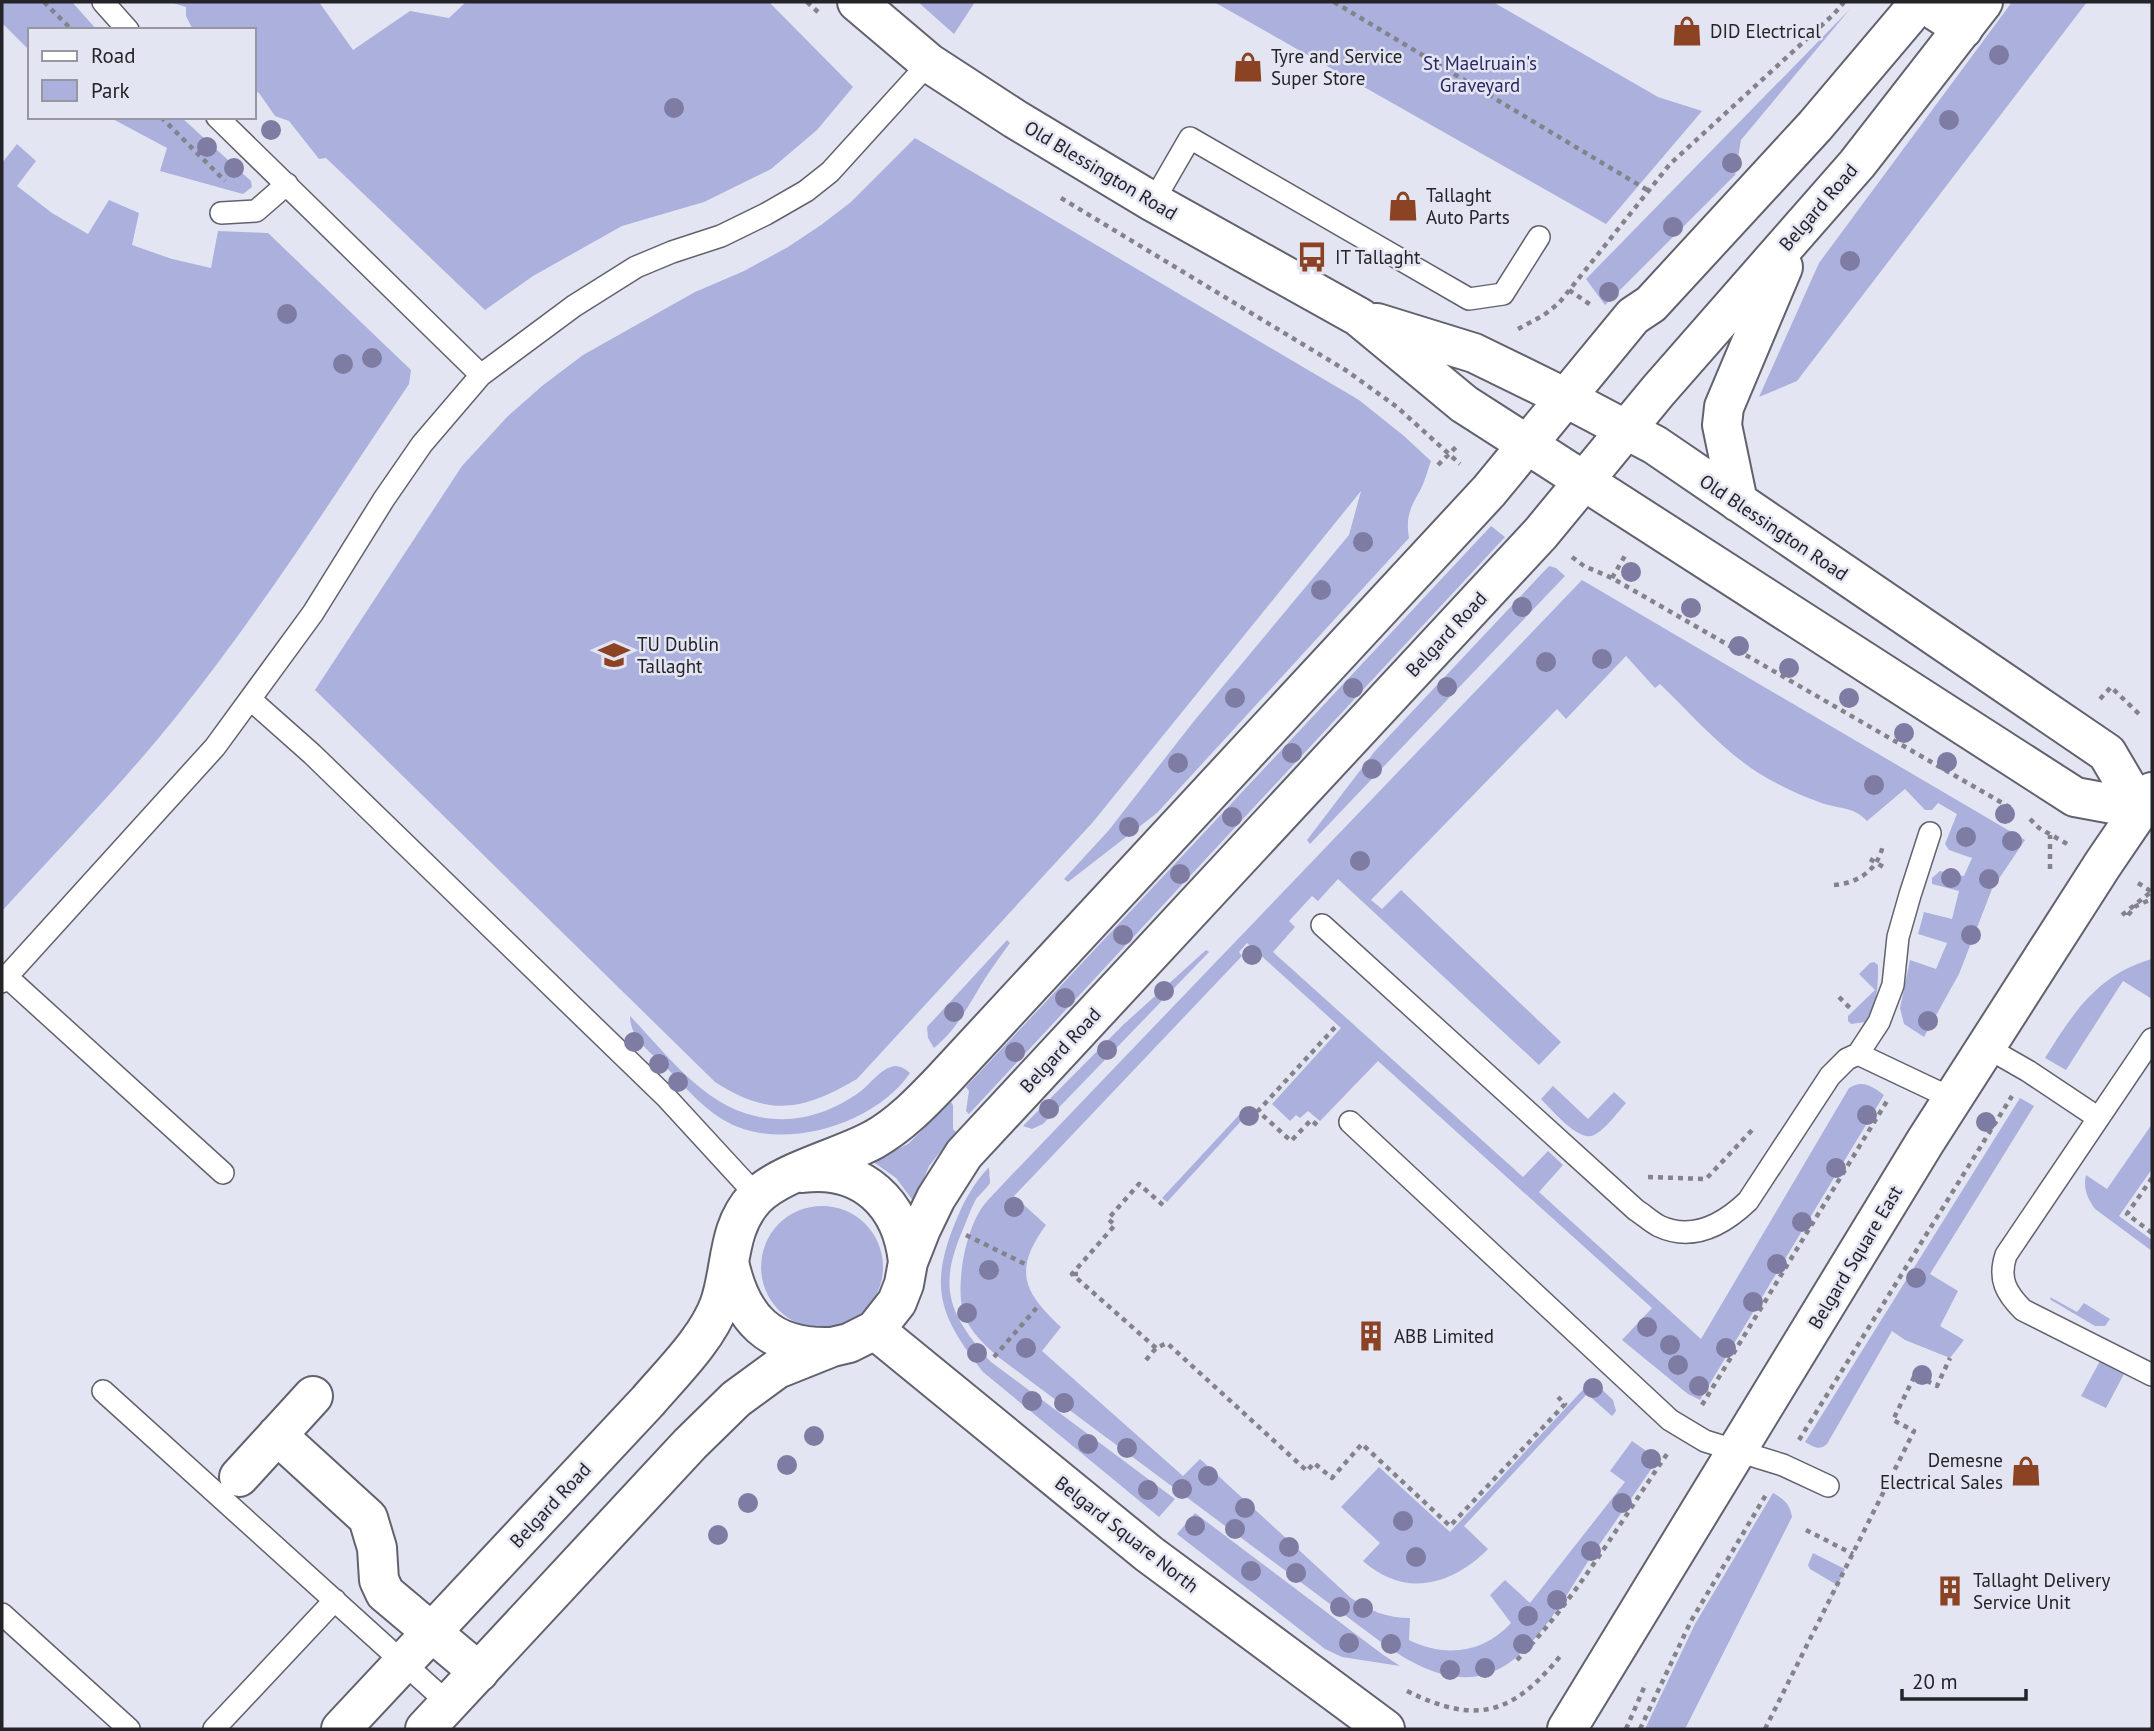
<svg xmlns="http://www.w3.org/2000/svg" width="2154" height="1731" font-family="'PT Sans',sans-serif">
<style>
.green{fill:#acb0dd}
.lines{fill:none;stroke-linecap:round;stroke-linejoin:round}
.lane-casing{stroke:#61626d;stroke-width:24}
.street-casing{stroke:#61626d;stroke-width:42}
.secondary-casing{stroke:#61626d;stroke-width:42}
.path{stroke:#82838b;stroke-width:4.5;stroke-dasharray:5 5;stroke-linecap:butt}
.lane{stroke:#fff;stroke-width:21}
.street{stroke:#fff;stroke-width:38}
.secondary{stroke:#fff;stroke-width:38}
.tree{fill:#7e7ca3}
.labels{text-anchor:middle;stroke-width:5;stroke-linejoin:round;paint-order:stroke}
.poi-label{font-size:19px;fill:#232328;stroke:#e4e5f2;text-anchor:start}
.park-label{font-size:19px;fill:#2a2663;stroke:#e4e5f2}
.street-label{font-size:19px;fill:#232328;stroke:#e4e5f2}
</style>
<rect width="100%" height="100%" fill="#e4e5f2"/>
<!-- green -->
<path class="green" d="M2,2H72L97,30H30V51L2,23Z
M170,2H319L353,50L410,11L449,18L466,2H769L853,87L817,130L771,169L704,202L622,226L533,276L485,310L326,158L319,159L289,121L275,116L259,93L254,90V30H193L186,16V7Z
M918,2H975L954,34Z
M1214,2H1493L1658,97L1702,111L1606,224Z
M2012,2H2087L1797,381L1759,397L1819,263Z
M1850,9L1741,140L1735,175L1605,305L1586,279Z
M109,117H181L251,181L252,187L243,194L160,171L167,148Z
M915,138L1359,400L1404,436L1431,461C1427,472 1424,485 1418,494C1409,510 1406,519 1409,538L1157,813L1068,882L1064,879L1109,830L1194,721L1349,535L1361,491L1093,822L857,1079C802,1111 770,1117 715,1082L315,690L462,466L507,417L542,386L583,355L695,292L744,271L788,247L821,225L851,202Z
M17,144L36,161L17,186L52,213L88,234L109,200L139,213L132,245L172,259L211,268L218,231L268,233L411,370L409,384C335,494 265,605 183,708C127,779 63,844 2,911V163Z
M1491,526L1505,537L969,1114L966,1111L969,1091L966,1087Z
M1549,566L1556,568L1565,576L1310,844L1307,840L1375,751Z
M1582,580L2025,840L1992,889L1959,974L1924,1037L1904,1024L1900,1008L1910,960L1936,969L1947,943L1918,934L1924,912L1952,919L1959,891L1932,884V878L1940,871L1964,876L1972,858L1949,850L1945,844L1957,814L1938,803L1932,810H1925L1905,789L1867,821C1854,806 1836,809 1819,802C1798,795 1779,785 1760,774C1722,750 1692,715 1660,684L1655,688L1626,656L1566,719L1557,709L1371,900L1382,909L1401,890L1561,1042L1539,1065L1338,879L1318,901L1312,896L1289,921L1295,927L1273,952L1523,1177L1548,1151L1563,1165L1539,1192L1701,1339L1849,1088C1863,1079 1873,1087 1884,1095L1700,1400L1688,1394L1622,1340L1652,1308L1378,1061L1320,1121L1308,1111L1300,1118L1296,1115L1290,1121L1272,1104L1341,1028L1247,943L1239,952L1242,956L1014,1196L1046,1225C1013,1270 1023,1292 1061,1327L1042,1351L1183,1476L1200,1459L1351,1598C1370,1611 1387,1618 1410,1618L1409,1640C1445,1658 1484,1653 1511,1623L1490,1595L1505,1580L1530,1603L1625,1482L1610,1471L1632,1441L1658,1459C1636,1492 1613,1525 1591,1557C1567,1593 1532,1659 1490,1673C1452,1686 1415,1666 1385,1645L1001,1359C986,1347 966,1328 962,1308C957,1279 965,1234 981,1209C987,1200 996,1192 1003,1184Z
M1007,940L1010,943C1000,957 990,970 981,985C967,1008 956,1030 934,1048L928,1038L927,1027Z
M1206,950L1209,952L1043,1124L1032,1129L1023,1126L1123,1025Z
M2152,959V999L2123,981L2066,1070L2045,1058C2073,1013 2098,974 2152,959Z
M1874,962L1878,965C1878,986 1878,1004 1865,1022L1851,1024L1848,1021V1016L1875,990L1859,974L1870,963Z
M630,1016C666,1053 702,1104 755,1116C793,1125 830,1114 861,1091C870,1084 880,1070 891,1067C898,1064 905,1069 910,1073C878,1121 793,1149 738,1127C709,1116 686,1088 665,1066C650,1052 630,1038 630,1016Z
M1553,1086L1588,1119L1614,1092L1626,1103C1618,1112 1604,1131 1594,1135C1579,1143 1551,1109 1541,1099Z
M2020,1098L2034,1106L1930,1274L1958,1291L1940,1326L1964,1340L1950,1358L1905,1340L1892,1331L1827,1444C1819,1451 1814,1447 1805,1442Z
M951,1102L953,1105V1129L956,1132L929,1166L914,1202L896,1178L872,1161L908,1144Z
M1239,1115L1243,1119L1167,1202L1162,1198Z
M2152,1124V1169L2119,1216L2152,1240V1251L2095,1209C2087,1198 2083,1188 2086,1175L2107,1189Z
M989,1167L990,1183C986,1189 981,1193 976,1199C970,1210 966,1223 961,1234C937,1292 952,1318 991,1362L1175,1499L1159,1517L983,1372C941,1318 928,1289 955,1223C964,1201 973,1184 989,1167Z
M761 1267a61 61 0 1 1 122 0a61 61 0 1 1-122 0Z
M2050,1297L2077,1312L2084,1303L2110,1319L2105,1326H2095L2051,1300Z
M2100,1361L2125,1372L2106,1408L2081,1396Z
M1592,1380L1613,1400L1616,1411L1612,1416L1587,1394L1464,1526L1488,1549C1451,1586 1405,1598 1363,1561L1380,1543L1341,1507L1379,1467L1450,1532Z
M1773,1493C1784,1499 1790,1504 1792,1517L1685,1729H1645L1695,1624Z
M1195,1513L1382,1654L1400,1666L1342,1657L1325,1649L1177,1534Z
M1813,1553L1845,1569L1814,1637L1837,1585L1810,1569L1808,1565Z"/>
<g class="lines">
<!-- lane casing -->
<g class="lane-casing">
<path id="lane" d="M103,2L128,30
M217,117L481,375
M1153,202L1190,138L1469,299L1503,294L1539,237
M221,213L256,211L287,184
M250,699L312,754L666,1097L757,1196
M1322,925L1636,1210C1644,1215 1651,1222 1659,1226C1693,1242 1724,1224 1748,1201L1830,1076L1847,1059L1858,1054L1879,1022L1893,985L1898,937L1910,895L1930,833
M7,977L223,1173
M2,982L215,747L313,613L384,499L422,444L481,375L574,306L636,267L672,252L721,236L766,214L806,191L830,172L929,63
M2152,1039L2006,1255C1998,1279 2006,1293 2023,1310L2152,1375
M1986,1047L2028,1071L2097,1117
M1858,1054L1953,1099
M1350,1122L1670,1420L1705,1441L1783,1465L1828,1486
M103,1391L449,1704
M2,1614L129,1729
M214,1729L335,1600"/>
</g>
<!-- street casing -->
<g class="street-casing">
<path id="street" d="M857,2L929,63L1015,119L1153,202L1359,317L1464,404L1528,445
M1922,2L1963,29
M1377,323L1474,353L1566,398
M277,1435L368,1518L377,1548L379,1580L385,1593L479,1672
M239,1477L313,1396"/>
</g>
<!-- secondary casing -->
<g class="secondary-casing">
<path id="secondary" d="M1566,398L1655,445L2107,753L2140,809
M1528,445L2075,797L2140,809
M1738,502L1722,425L1724,407L1783,267
M802,1173C862,1165 902,1203 908,1262
M729,1262C741,1318 769,1349 830,1347
M875,1330L1149,1554L1385,1729
M341,1729L648,1401C672,1373 708,1338 720,1303C732,1267 727,1228 755,1198C780,1172 840,1158 873,1140C900,1125 922,1102 942,1081L1489,491L1633,316L1651,304L1815,126L1920,2
M425,1729L690,1444L736,1399L777,1369L832,1347L849,1343L875,1330L897,1302L904,1284L908,1262L921,1229L936,1198L964,1154L1541,533L1658,391L1857,164L1983,2
M1567,1729L1925,1142L2103,864L2152,792"/>
</g>
<!-- path -->
<path class="path" d="M44,2L72,30
M807,2L818,12
M1334,2L1649,191
M161,117L225,181
M1061,198L1347,371L1397,407L1460,464
M1569,290L1591,305
M1518,329L1544,315L1559,303L1670,164L1834,14L1844,2
M1438,465L1457,446
M1572,557L1584,566L1612,578L2011,808
M1612,578L1626,554
M2100,699L2111,687L2140,715
M2030,819L2039,828L2069,845
M1870,859L1885,868
M2050,869V835
M2138,883L2152,892
M1834,885C1859,883 1879,869 1883,844
M2122,915L2151,892
M2128,915L2136,906L2152,899
M1839,997L1850,1008
M1317,1125L1311,1120L1291,1141L1258,1111L1338,1024
M1648,1177L1706,1179L1754,1128
M2152,1178L2127,1214L2152,1233
M966,1235L1027,1265
M1073,1274H1082
M1156,1348L1072,1274L1115,1225L1108,1219L1139,1184L1164,1206
M994,1357L1039,1305
M1146,1360L1156,1348L1167,1343L1307,1471L1314,1463L1332,1478L1362,1444L1450,1526L1565,1404L1558,1397
M1702,1405L1887,1101
M1799,1440L2012,1096
M1806,1530L1853,1554
M1517,1660C1576,1599 1619,1524 1667,1454
M1407,1691C1478,1726 1513,1714 1562,1654
M1626,1729L1646,1683
M1640,1729L1691,1621L1767,1493
M1765,1729L1914,1431L1893,1420L1915,1375L1937,1386L1950,1358"/>
<!-- lane -->
<use href="#lane" class="lane"/>
<!-- street -->
<use href="#street" class="street"/>
<!-- secondary -->
<use href="#secondary" class="secondary"/>
</g>
<!-- trees -->
<g class="tree">
<circle cx="1999" cy="55" r="10"/>
<circle cx="674" cy="108" r="10"/>
<circle cx="1949" cy="120" r="10"/>
<circle cx="271" cy="130" r="10"/>
<circle cx="207" cy="147" r="10"/>
<circle cx="1732" cy="163" r="10"/>
<circle cx="234" cy="168" r="10"/>
<circle cx="1673" cy="227" r="10"/>
<circle cx="1850" cy="261" r="10"/>
<circle cx="1609" cy="292" r="10"/>
<circle cx="287" cy="314" r="10"/>
<circle cx="372" cy="358" r="10"/>
<circle cx="343" cy="364" r="10"/>
<circle cx="1363" cy="542" r="10"/>
<circle cx="1631" cy="572" r="10"/>
<circle cx="1321" cy="590" r="10"/>
<circle cx="1522" cy="607" r="10"/>
<circle cx="1691" cy="608" r="10"/>
<circle cx="1739" cy="646" r="10"/>
<circle cx="1602" cy="659" r="10"/>
<circle cx="1546" cy="662" r="10"/>
<circle cx="1789" cy="668" r="10"/>
<circle cx="1447" cy="687" r="10"/>
<circle cx="1353" cy="688" r="10"/>
<circle cx="1235" cy="698" r="10"/>
<circle cx="1849" cy="698" r="10"/>
<circle cx="1904" cy="733" r="10"/>
<circle cx="1292" cy="753" r="10"/>
<circle cx="1947" cy="762" r="10"/>
<circle cx="1178" cy="763" r="10"/>
<circle cx="1372" cy="769" r="10"/>
<circle cx="1874" cy="785" r="10"/>
<circle cx="2005" cy="814" r="10"/>
<circle cx="1232" cy="817" r="10"/>
<circle cx="1129" cy="827" r="10"/>
<circle cx="1966" cy="837" r="10"/>
<circle cx="2012" cy="841" r="10"/>
<circle cx="1360" cy="861" r="10"/>
<circle cx="1180" cy="874" r="10"/>
<circle cx="1951" cy="878" r="10"/>
<circle cx="1989" cy="879" r="10"/>
<circle cx="1123" cy="935" r="10"/>
<circle cx="1971" cy="935" r="10"/>
<circle cx="1252" cy="955" r="10"/>
<circle cx="1164" cy="991" r="10"/>
<circle cx="1065" cy="998" r="10"/>
<circle cx="954" cy="1012" r="10"/>
<circle cx="1928" cy="1021" r="10"/>
<circle cx="634" cy="1042" r="10"/>
<circle cx="1107" cy="1050" r="10"/>
<circle cx="1015" cy="1052" r="10"/>
<circle cx="659" cy="1064" r="10"/>
<circle cx="678" cy="1082" r="10"/>
<circle cx="1049" cy="1109" r="10"/>
<circle cx="1867" cy="1115" r="10"/>
<circle cx="1249" cy="1116" r="10"/>
<circle cx="1986" cy="1122" r="10"/>
<circle cx="1836" cy="1168" r="10"/>
<circle cx="1014" cy="1207" r="10"/>
<circle cx="1802" cy="1222" r="10"/>
<circle cx="1777" cy="1264" r="10"/>
<circle cx="989" cy="1270" r="10"/>
<circle cx="1916" cy="1278" r="10"/>
<circle cx="1753" cy="1302" r="10"/>
<circle cx="967" cy="1313" r="10"/>
<circle cx="1647" cy="1327" r="10"/>
<circle cx="1670" cy="1345" r="10"/>
<circle cx="1026" cy="1348" r="10"/>
<circle cx="1726" cy="1348" r="10"/>
<circle cx="977" cy="1353" r="10"/>
<circle cx="1678" cy="1365" r="10"/>
<circle cx="1922" cy="1375" r="10"/>
<circle cx="1699" cy="1386" r="10"/>
<circle cx="1593" cy="1388" r="10"/>
<circle cx="1032" cy="1401" r="10"/>
<circle cx="1064" cy="1403" r="10"/>
<circle cx="814" cy="1436" r="10"/>
<circle cx="1088" cy="1444" r="10"/>
<circle cx="1127" cy="1448" r="10"/>
<circle cx="1651" cy="1459" r="10"/>
<circle cx="787" cy="1465" r="10"/>
<circle cx="1208" cy="1476" r="10"/>
<circle cx="1182" cy="1489" r="10"/>
<circle cx="1148" cy="1490" r="10"/>
<circle cx="748" cy="1503" r="10"/>
<circle cx="1622" cy="1503" r="10"/>
<circle cx="1245" cy="1508" r="10"/>
<circle cx="1403" cy="1521" r="10"/>
<circle cx="1195" cy="1526" r="10"/>
<circle cx="1235" cy="1529" r="10"/>
<circle cx="718" cy="1535" r="10"/>
<circle cx="1289" cy="1547" r="10"/>
<circle cx="1591" cy="1551" r="10"/>
<circle cx="1416" cy="1557" r="10"/>
<circle cx="1251" cy="1571" r="10"/>
<circle cx="1296" cy="1573" r="10"/>
<circle cx="1557" cy="1600" r="10"/>
<circle cx="1340" cy="1607" r="10"/>
<circle cx="1363" cy="1608" r="10"/>
<circle cx="1528" cy="1616" r="10"/>
<circle cx="1349" cy="1643" r="10"/>
<circle cx="1391" cy="1644" r="10"/>
<circle cx="1523" cy="1644" r="10"/>
<circle cx="1485" cy="1668" r="10"/>
<circle cx="1450" cy="1670" r="10"/>
</g>
<!-- icons -->
<defs>
<g id="shop-bare" transform="scale(2.415)"><path d="M-5-2.5h2.3a2.7 3.5 0 0 1 5.4 0H5L5.5 6h-11ZM-1.5-2.5h3a1.5 2.3 0 0 0-3 0Z" fill="#8b4324" stroke="#e4e5f2" stroke-width="2.5" paint-order="stroke"/></g>
<g id="bus-bare" transform="scale(2.415)"><path d="M-5-6H5V4H4V6H2V4H-2V6H-4V4H-5ZM-3.5-4V0h7V-4ZM-3.5 1.2v1.5H-2V1.2ZM2 1.2v1.5H3.5V1.2Z" fill="#8b4324" stroke="#e4e5f2" stroke-width="2.5" paint-order="stroke"/></g>
<g id="university-bare" transform="scale(2.415)"><path d="M0-5L7-2L0 1L-7-2ZM-4 1L0 2.5L4 1V4Q0 6-4 4Z" fill="#8b4324" stroke="#e4e5f2" stroke-width="2.5" paint-order="stroke"/></g>
<g id="building-bare" transform="scale(2.415)"><path d="M-4-6H4V6H1V3H-1V6H-4ZM-2.5-4.3h1.7v1.8h-1.7ZM.8-4.3h1.7v1.8H.8ZM-2.5-1h1.7V.8h-1.7ZM.8-1h1.7V.8H.8Z" fill="#8b4324" stroke="#e4e5f2" stroke-width="2.5" paint-order="stroke"/></g>
</defs>
<g fill-rule="evenodd">
<use href="#shop-bare" x="1687" y="31"/>
<use href="#shop-bare" x="1248" y="67"/>
<use href="#shop-bare" x="1403" y="206"/>
<use href="#bus-bare" x="1312" y="257"/>
<use href="#university-bare" x="614" y="655"/>
<use href="#building-bare" x="1371" y="1336"/>
<use href="#shop-bare" x="2026" y="1471"/>
<use href="#building-bare" x="1950" y="1591"/>
</g>
<g class="labels">
<!-- poi labels -->
<g class="poi-label">
<text x="1710" y="38">DID Electrical</text>
<text x="1271" y="63">Tyre and Service<tspan x="1271" dy="22">Super Store</tspan></text>
<text x="1426" y="202">Tallaght<tspan x="1426" dy="22">Auto Parts</tspan></text>
<text x="1335" y="264">IT Tallaght</text>
<text x="637" y="651">TU Dublin<tspan x="637" dy="22">Tallaght</tspan></text>
<text x="1394" y="1343">ABB Limited</text>
<text x="2003" y="1467" text-anchor="end">Demesne<tspan x="2003" dy="22">Electrical Sales</tspan></text>
<text x="1973" y="1587">Tallaght Delivery<tspan x="1973" dy="22">Service Unit</tspan></text>
</g>
<!-- park labels -->
<g class="park-label">
<text x="1480" y="70">St Maelruain's<tspan x="1480" dy="22">Graveyard</tspan></text>
</g>
<!-- street labels -->
<g class="street-label">
<text transform="translate(1101 170) rotate(31)" y="7">Old Blessington Road</text>
<text transform="translate(1818 207) rotate(-49)" y="7">Belgard Road</text>
<text transform="translate(1774 527) rotate(34)" y="7">Old Blessington Road</text>
<text transform="translate(1446 634) rotate(-47)" y="7">Belgard Road</text>
<text transform="translate(1060 1050) rotate(-47)" y="7">Belgard Road</text>
<text transform="translate(1855 1257) rotate(-59)" y="7">Belgard Square East</text>
<text transform="translate(550 1505) rotate(-47)" y="7">Belgard Road</text>
<text transform="translate(1127 1534) rotate(38)" y="7">Belgard Square North</text>
</g>
</g>
<!-- border -->
<rect width="2154" height="1731" fill="none" stroke="#232328" stroke-width="7"/>
<!-- legend -->
<rect x="28" y="28" width="228" height="91" fill="#e4e5f2" stroke="#9797a1" stroke-width="2"/>
<rect x="42" y="51" width="35" height="10" fill="#ffffff" stroke="#9797a1" stroke-width="2"/>
<text x="91" y="63" font-size="21" fill="#232328">Road</text>
<rect x="42" y="80" width="35" height="21" fill="#acb0dd" stroke="#9797a1" stroke-width="2"/>
<text x="91" y="98" font-size="21" fill="#232328">Park</text>
<!-- scale -->
<path d="M1902 1689v10h124v-10" fill="none" stroke="#232328" stroke-width="3.5"/>
<text x="1912" y="1689" font-size="21" fill="#232328" stroke="#e4e5f2" stroke-width="5" paint-order="stroke">20 m</text>
</svg>
